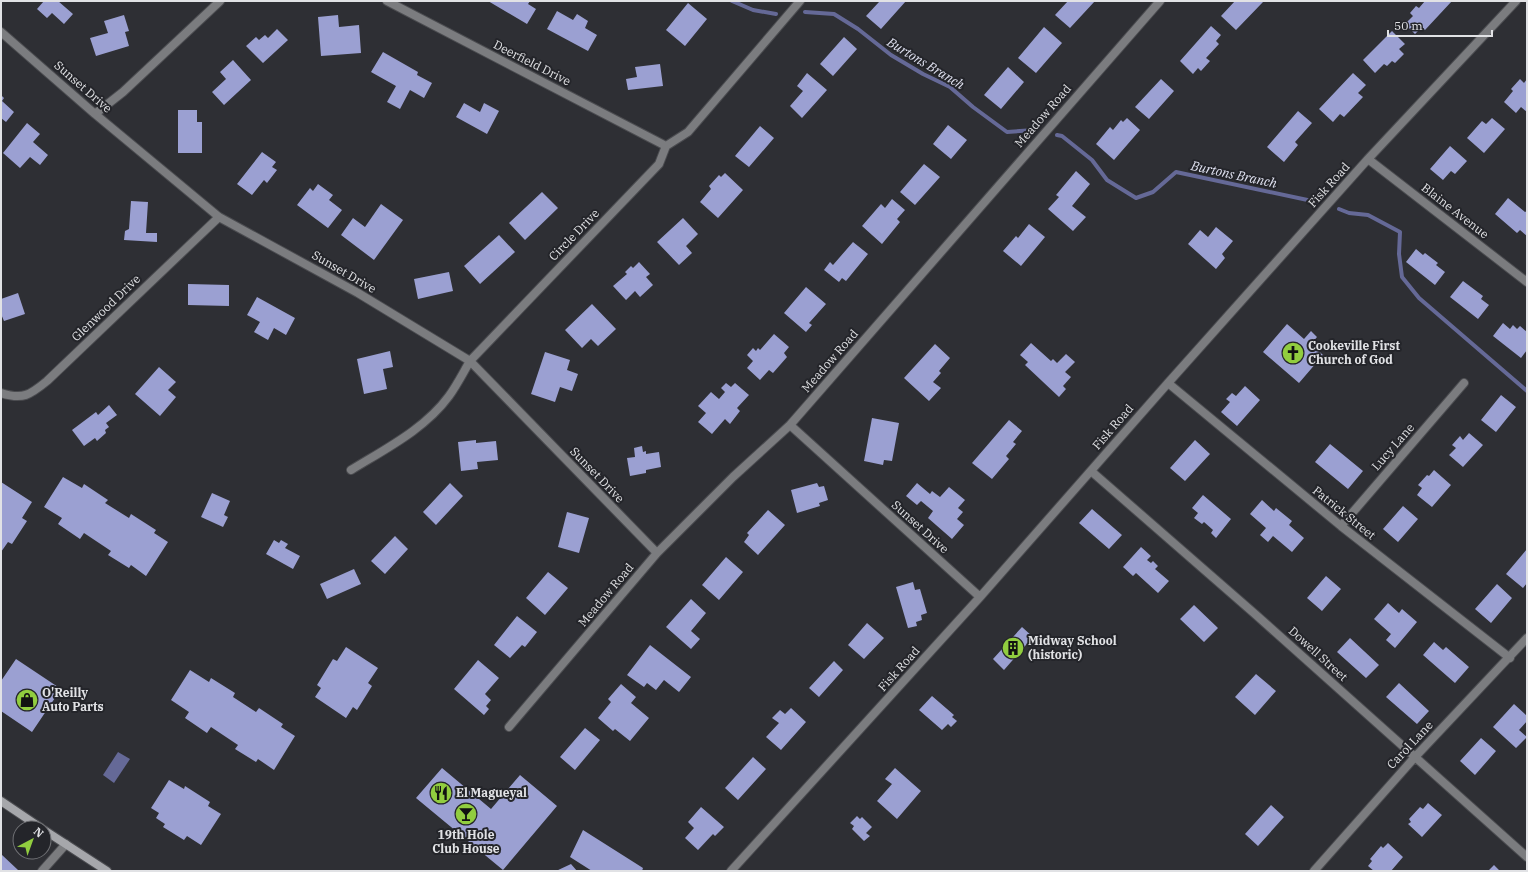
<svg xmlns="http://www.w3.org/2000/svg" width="1528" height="872" font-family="'IBM Plex Serif',serif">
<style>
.water{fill:#656997}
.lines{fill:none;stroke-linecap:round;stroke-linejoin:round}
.stream{stroke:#656997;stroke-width:4}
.building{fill:#9ba0d2}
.minor-casing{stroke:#4b4c50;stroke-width:10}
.secondary-casing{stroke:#4b4c50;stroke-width:10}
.minor{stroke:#7b7c7f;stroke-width:8}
.secondary{stroke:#a6a7ab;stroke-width:8}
.labels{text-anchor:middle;stroke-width:4;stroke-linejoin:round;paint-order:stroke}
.street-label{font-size:12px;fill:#e1e2e5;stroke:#24252a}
.poi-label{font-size:12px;font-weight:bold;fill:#e1e2e5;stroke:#24252a;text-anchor:start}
.water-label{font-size:13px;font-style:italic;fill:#e1e3f2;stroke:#24252a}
</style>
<rect width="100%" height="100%" fill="#2e2f34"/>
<!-- water -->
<path class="water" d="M118,752L130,759L114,783L103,775Z"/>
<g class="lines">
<!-- stream -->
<path class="stream" d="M732,1L753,10L776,14
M805,12L834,14L858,29L891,55L923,74L950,87L973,107L1007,132L1035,130
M1057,135L1062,136L1092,160L1107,180L1136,198L1153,192L1176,172L1317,202
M1339,209L1349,213L1368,215L1400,232L1399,254L1402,277L1419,298L1527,391"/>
</g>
<!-- building -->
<path class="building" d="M44,1H58L73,14L64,24L52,13L47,18L37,9Z
M488,1H530L528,4L536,9L527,24Z
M878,1H906L881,29L866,16L879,2Z
M1068,1H1095L1070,28L1055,15Z
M1235,1H1262L1263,2L1236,30L1221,16Z
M1425,1H1452L1425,30L1422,27L1415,34L1405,24L1413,16L1410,13L1416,6L1419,8Z
M688,3L707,19L685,46L666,30Z
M557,11L573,20L577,14L588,21L585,28L597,35L588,51L547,29Z
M124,15L129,31L125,32L129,46L96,56L90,38L108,33L104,21Z
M338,15L339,27L359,25L361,53L321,56L318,17Z
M1211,26L1221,35L1216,41L1219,44L1206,58L1210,61L1201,71L1198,68L1193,74L1180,61Z
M1044,27L1062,43L1036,73L1018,58Z
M277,29L288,40L263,63L246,46L256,37L259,40L265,35L268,38Z
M1392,31L1405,44L1399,49L1404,54L1395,63L1392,61L1387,66L1384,64L1375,73L1363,60Z
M844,37L857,49L833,76L820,64Z
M383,52L418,72L417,75L432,83L424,98L410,90L400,109L387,102L396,86L371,72Z
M233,60L251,80L224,105L212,92L226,79L220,72Z
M660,64L663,86L628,90L626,79L637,77L635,67Z
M1008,67L1024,82L1001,109L984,95Z
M807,73L827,90L802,118L790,106L803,91L797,86Z
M1353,73L1366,85L1358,93L1363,97L1344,117L1340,114L1333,122L1319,109Z
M1161,79L1174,91L1149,119L1135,107Z
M1520,79L1524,83L1527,79V112L1521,107L1516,113L1504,102L1513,91L1511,89Z
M1,95L4,98L2,101L14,112L6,122L1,118Z
M464,103L480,112L484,103L499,111L487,134L456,117Z
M178,110H197V122H202V153H178Z
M1298,111L1312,123L1295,142L1298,145L1284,162L1267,147Z
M1127,118L1140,130L1114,160L1096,144L1110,127L1113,130L1121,120L1123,122Z
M1492,118L1505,129L1484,153L1467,138L1482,121L1486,124Z
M27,123L40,134L33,142L48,155L40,165L30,157L20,168L3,153Z
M948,125L967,140L951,159L933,144Z
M760,126L774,138L749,167L735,156Z
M1450,146L1467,161L1455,174L1451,171L1443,180L1430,169Z
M262,152L276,162L272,167L277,170L267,183L264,180L252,195L237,184Z
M924,164L940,177L915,205L900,192Z
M1076,171L1090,184L1072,206L1086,217L1073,231L1048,209L1059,197L1056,195Z
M725,173L743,190L718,218L700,202L711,189L709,186L719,175L721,177Z
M318,184L333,195L329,200L342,210L328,228L297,205L310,188L313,191Z
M542,192L558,208L525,240L509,223Z
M1508,198L1525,212L1527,211V236L1520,230L1517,233L1495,214Z
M892,199L905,210L897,219L900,222L882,244L862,226L881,204L885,208Z
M131,201L148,202L146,233H157V242L124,240L125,231L129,229Z
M381,204L403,220L374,260L341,235L353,218L365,227Z
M683,218L698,234L686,246L692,253L679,265L657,242Z
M1029,224L1045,237L1021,266L1003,251L1016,236L1018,238Z
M1216,227L1233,241L1222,254L1225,258L1216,269L1188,244L1200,230L1208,237Z
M499,235L515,252L480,284L464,266Z
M853,242L868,254L846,281L842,278L839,282L824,270L830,262L833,265Z
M1416,249L1423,255L1425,253L1438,263L1436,265L1445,272L1435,285L1406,262Z
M639,262L650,274L646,277L653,285L640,297L635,291L626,300L613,286L627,274L625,272L631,266L633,268Z
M449,272L453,291L418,299L414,279Z
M1463,281L1483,296L1481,299L1489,305L1478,319L1450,297Z
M188,284L229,285V306L188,305Z
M806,287L826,304L809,323L812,325L806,332L784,313Z
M18,293L25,314L4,321L1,314V299Z
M257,297L295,318L286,335L274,328L268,340L254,332L260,322L247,315Z
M592,304L616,329L598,346L591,339L582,348L565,330Z
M1503,323L1510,329L1513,325L1517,329L1520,326L1527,332V350L1521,358L1493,336Z
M1287,324L1304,339L1311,331L1317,337L1311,344L1323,355L1299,383L1263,352Z
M774,334L789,347L784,353L787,357L773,373L769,370L760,380L747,368L753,361L747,355L753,348L756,351L758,348L760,350Z
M1031,343L1051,361L1053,359L1057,363L1066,354L1075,362L1065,372L1071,377L1063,386L1066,389L1059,397L1025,365L1028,362L1020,355Z
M935,344L950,358L939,371L941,373L933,382L941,388L929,401L904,378Z
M390,351L393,367L383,369L387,389L364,394L357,359Z
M545,352L570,360L567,370L578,374L572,391L560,387L555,402L531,394Z
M159,367L176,382L168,390L176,397L160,416L135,394Z
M726,383L731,387L735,383L749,395L737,408L740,411L730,424L725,419L712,434L698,422L706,413L698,406L711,392L719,399L725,392L721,388Z
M1245,386L1260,400L1237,426L1221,412L1230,402L1226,399L1232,393L1236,396Z
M1501,395L1516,407L1496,432L1481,420Z
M109,405L117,415L106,423L109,427L105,430L106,433L97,441L95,438L84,446L72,430L96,412L98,415Z
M872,418L899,423L892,461L884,460L883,465L864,461Z
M1009,420L1022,431L1013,442L1016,444L1006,456L1009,459L992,479L972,463Z
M1469,433L1483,445L1463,467L1449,455L1456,448L1452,445L1460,436L1463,440Z
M476,440V443L496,441L498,460L477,462L478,469L461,471L458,442Z
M1195,440L1210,454L1185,481L1170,468Z
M1330,444L1363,471L1348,489L1315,462Z
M642,446L643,452L646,451V454L659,452L661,467L646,470V473L630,476L627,458L635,457L634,448Z
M1434,470L1451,485L1432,507L1417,495L1422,488L1418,485L1427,475L1429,476Z
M63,477L82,488L84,484L108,500L105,503L129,518L131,514L156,530L154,533L168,542L146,576L131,565L129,568L108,555L111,551L84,533L80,539L58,524L62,518L44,507Z
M1,482L32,502L22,518L27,521L12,544L8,542L1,552Z
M450,483L463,496L436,525L423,512Z
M817,483L819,487L824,486L828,500L819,503L820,506L797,513L791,490Z
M917,483L930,494L932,491L940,497L949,487L965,500L958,508L963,512L957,519L964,525L952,539L928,518L933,511L921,501L917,505L906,496Z
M212,493L230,501L224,515L228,517L223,527L201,517Z
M1203,495L1231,519L1216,538L1211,533L1213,530L1204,522L1202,524L1194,518L1198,513L1192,508Z
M1262,500L1274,511L1276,508L1292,521L1289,525L1304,538L1292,552L1273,536L1268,542L1260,535L1266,528L1250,514Z
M1403,506L1418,519L1398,542L1383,529Z
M1092,509L1122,535L1109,549L1079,523Z
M768,510L785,525L758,555L744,542L749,535L747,533Z
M567,512L589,518L579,553L558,547Z
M395,536L408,549L385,574L371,561Z
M274,540L279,543L281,540L288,544L285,548L300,556L293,569L266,554Z
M1141,547L1151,556L1147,560L1151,563L1153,561L1158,566L1155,569L1169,581L1158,593L1136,573L1133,576L1123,567Z
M1527,549V583L1523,588L1506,574Z
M726,557L743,572L719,600L702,585Z
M354,569L361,584L327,599L320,584Z
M548,572L568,588L545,615L526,598Z
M1326,576L1341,589L1322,611L1307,598Z
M913,582L915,590L920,589L927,613L921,615L922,620L916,622L917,626L908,628L896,587Z
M1497,584L1512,598L1491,623L1475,609Z
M691,599L706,613L691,631L700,639L691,649L666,627Z
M1388,603L1399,613L1402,609L1417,622L1395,648L1386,640L1391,634L1374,619Z
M1194,605L1218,628L1204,642L1180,619Z
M517,616L537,632L525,647L522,645L510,658L494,645Z
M867,623L884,638L864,659L848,645Z
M1022,627L1033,637L1004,670L993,659Z
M1350,638L1379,665L1366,678L1337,652Z
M1434,642L1443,650L1446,647L1469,667L1455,683L1423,655Z
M650,645L691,677L679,692L664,680L656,690L647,683L644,687L627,675Z
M346,647L378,668L368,683L372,686L357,710L353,707L346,718L315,697L321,688L317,685L333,659L337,661Z
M16,659L61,689L32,732L1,711V681Z
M478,660L499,678L485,694L491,700L486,706L489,709L484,715L454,689Z
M834,661L843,670L819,697L809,688Z
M190,670L209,682L211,678L235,693L233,697L256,712L259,708L283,724L281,727L295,736L274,770L258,759L256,762L235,749L238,745L211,727L207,733L185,718L189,712L171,700Z
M1256,674L1276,691L1255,715L1235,697Z
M1399,683L1429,711L1417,724L1386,697Z
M621,684L636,697L631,703L649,718L630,741L615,729L613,731L598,718L611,702L608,699Z
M932,696L954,715L952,717L957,721L951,727L948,724L942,730L919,710Z
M1514,704L1527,716V721L1519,730L1527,737L1516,748L1493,727Z
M791,708L806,722L781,750L766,737L779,723L772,718L780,710L785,714Z
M585,728L600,740L575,770L560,757Z
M1481,738L1496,751L1475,775L1460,761Z
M753,757L766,769L738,800L725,788Z
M442,768L491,809L520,775L557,806L503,870L416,798Z
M895,768L921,791L897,819L877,801L892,784L885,779Z
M169,780L184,789L185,786L210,802L208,806L221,814L201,845L187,836L184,840L163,827L165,824L156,818L159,813L151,808Z
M1428,803L1442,815L1422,837L1408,824L1411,822L1409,819L1420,807L1423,809Z
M1271,805L1284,817L1258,846L1245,834Z
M701,807L724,827L715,836L713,834L698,850L685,838L694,828L688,822Z
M857,816L860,819L862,817L872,827L866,833L870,836L864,841L852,829L854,826L850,823Z
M583,830L643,868L642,871H592L570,857Z
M1388,843L1403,857L1391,871H1374L1368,866L1372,861L1370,859L1381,846L1383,848Z
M1,854L18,870L16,871H1Z
M571,864L577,871H556Z
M1494,865L1500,871H1488Z"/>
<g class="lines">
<!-- minor casing -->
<g class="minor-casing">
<path id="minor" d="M387,1L666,146
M1,32L95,114L219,217L358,293L470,361L657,553
M95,114L123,92L220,1
M1368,159L1527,282
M1168,383L1341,526L1510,658
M1,393C23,400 30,395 47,381L219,217
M790,425L980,597
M351,470C385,449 425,429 449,396C457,385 463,373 470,361L659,164L666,146L688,132L800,1
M1091,471L1255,614L1527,857
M1341,526L1464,383
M509,727L657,553L733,477L790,425L1160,1
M42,871L66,844
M731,871L980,597L1168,383L1368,159L1516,1
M1314,871L1415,757L1527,638"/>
</g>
<!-- secondary casing -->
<g class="secondary-casing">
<path id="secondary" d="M1,801L41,828
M44,830L107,871"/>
</g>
<!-- minor -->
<use href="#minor" class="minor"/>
<!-- secondary -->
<use href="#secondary" class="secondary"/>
</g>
<!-- icons -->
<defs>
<g id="church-disc" transform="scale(1.15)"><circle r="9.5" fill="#91cd3f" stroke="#24252a"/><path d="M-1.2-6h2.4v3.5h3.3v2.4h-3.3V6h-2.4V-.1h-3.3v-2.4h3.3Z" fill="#111"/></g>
<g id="building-disc" transform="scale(1.15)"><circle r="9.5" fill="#91cd3f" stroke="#24252a"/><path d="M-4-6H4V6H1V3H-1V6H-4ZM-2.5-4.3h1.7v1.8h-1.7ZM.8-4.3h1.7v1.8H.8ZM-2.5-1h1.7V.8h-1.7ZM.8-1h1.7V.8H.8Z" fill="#111"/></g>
<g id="shop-disc" transform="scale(1.15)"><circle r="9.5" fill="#91cd3f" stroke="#24252a"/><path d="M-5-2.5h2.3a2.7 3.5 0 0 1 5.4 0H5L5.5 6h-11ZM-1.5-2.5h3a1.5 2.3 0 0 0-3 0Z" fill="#111"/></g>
<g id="restaurant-disc" transform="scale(1.15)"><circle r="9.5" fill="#91cd3f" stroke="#24252a"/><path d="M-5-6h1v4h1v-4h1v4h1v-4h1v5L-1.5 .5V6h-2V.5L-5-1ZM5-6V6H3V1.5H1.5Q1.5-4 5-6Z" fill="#111"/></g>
<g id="bar-disc" transform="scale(1.15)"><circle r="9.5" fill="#91cd3f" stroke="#24252a"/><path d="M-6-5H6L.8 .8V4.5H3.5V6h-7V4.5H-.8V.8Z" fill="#111"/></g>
</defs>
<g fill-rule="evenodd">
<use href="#church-disc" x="1293" y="353"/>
<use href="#building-disc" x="1013" y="648"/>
<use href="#shop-disc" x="27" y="700"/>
<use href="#restaurant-disc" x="441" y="793"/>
<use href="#bar-disc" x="466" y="814"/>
</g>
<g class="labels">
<!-- street labels -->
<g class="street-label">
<text transform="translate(532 63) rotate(27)" y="4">Deerfield Drive</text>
<text transform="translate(83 87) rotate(41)" y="4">Sunset Drive</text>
<text transform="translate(1043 116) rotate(-49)" y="4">Meadow Road</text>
<text transform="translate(1329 185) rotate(-48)" y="4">Fisk Road</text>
<text transform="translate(1455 211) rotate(38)" y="4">Blaine Avenue</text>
<text transform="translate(574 235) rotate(-46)" y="4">Circle Drive</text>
<text transform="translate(344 272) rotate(30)" y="4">Sunset Drive</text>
<text transform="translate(106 308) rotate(-44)" y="4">Glenwood Drive</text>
<text transform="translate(830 361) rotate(-49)" y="4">Meadow Road</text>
<text transform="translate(1113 427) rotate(-49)" y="4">Fisk Road</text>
<text transform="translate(1393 447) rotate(-49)" y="4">Lucy Lane</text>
<text transform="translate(597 475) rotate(46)" y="4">Sunset Drive</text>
<text transform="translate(1344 513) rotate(39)" y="4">Patrick Street</text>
<text transform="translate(920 527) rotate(42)" y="4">Sunset Drive</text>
<text transform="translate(606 595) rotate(-50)" y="4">Meadow Road</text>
<text transform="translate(1318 654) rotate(42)" y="4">Dowell Street</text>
<text transform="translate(899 669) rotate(-48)" y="4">Fisk Road</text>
<text transform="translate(1410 745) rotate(-47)" y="4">Carol Lane</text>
</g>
<!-- poi labels -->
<g class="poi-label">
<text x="1308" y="350">Cookeville First<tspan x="1308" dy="14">Church of God</tspan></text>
<text x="1028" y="645">Midway School<tspan x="1028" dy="14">(historic)</tspan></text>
<text x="42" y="697">O'Reilly<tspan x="42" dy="14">Auto Parts</tspan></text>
<text x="456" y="797">El Magueyal</text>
<text x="466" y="839" text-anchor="middle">19th Hole<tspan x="466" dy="14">Club House</tspan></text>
</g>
<!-- water labels -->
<g class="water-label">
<text transform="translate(926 63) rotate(31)" y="5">Burtons Branch</text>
<text transform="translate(1234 174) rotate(12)" y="5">Burtons Branch</text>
</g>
</g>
<!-- border -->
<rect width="1528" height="872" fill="none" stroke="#e1e2e5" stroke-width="4"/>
<!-- north arrow -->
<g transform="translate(32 840) rotate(41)"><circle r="19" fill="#24252a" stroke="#707175"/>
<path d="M0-3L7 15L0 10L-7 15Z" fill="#91cd3f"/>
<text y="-6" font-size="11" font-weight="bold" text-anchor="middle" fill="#e1e2e5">N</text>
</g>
<!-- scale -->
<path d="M1388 30v6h104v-6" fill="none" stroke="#e1e2e5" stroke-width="2"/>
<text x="1394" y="30" font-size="12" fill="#e1e2e5" stroke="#24252a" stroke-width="3" paint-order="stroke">50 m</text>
</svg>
